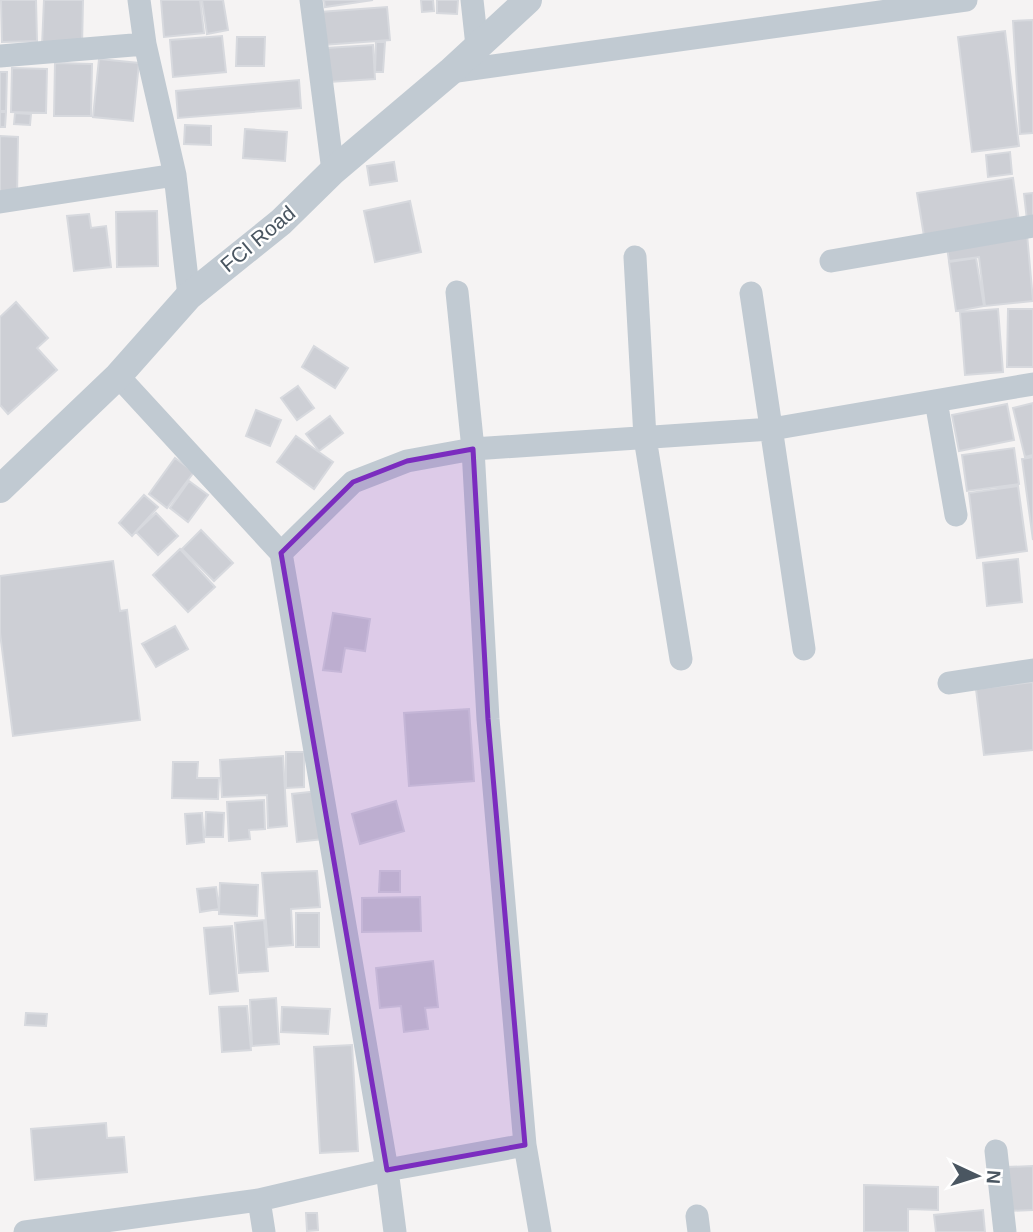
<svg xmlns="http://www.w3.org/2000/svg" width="1033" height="1232" font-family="Arial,sans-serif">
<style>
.building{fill:#cdcfd5;stroke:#d7d9de;stroke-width:2}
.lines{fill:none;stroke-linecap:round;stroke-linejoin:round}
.minor{stroke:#c1cad2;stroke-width:23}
.tertiary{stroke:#c1cad2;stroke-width:28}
.marked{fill:#7b2cbf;fill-opacity:0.2;stroke:#7b2cbf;stroke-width:5;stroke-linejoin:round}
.labels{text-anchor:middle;stroke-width:5;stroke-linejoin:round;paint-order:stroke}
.street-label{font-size:21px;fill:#4a5661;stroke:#fff}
</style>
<rect width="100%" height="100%" fill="#f5f3f3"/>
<!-- building -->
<path class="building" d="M1,0H36L37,41L2,42Z
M44,0H83L82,47L42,46Z
M161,0H200L204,33L164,37Z
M202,0H223L228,30L207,34Z
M324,0H373L325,7Z
M421,0H433L434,11L422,12Z
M437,0H458L457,14L437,13Z
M387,7L390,40L323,45L320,12Z
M1033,20V133L1020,134L1013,21Z
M1005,31L1019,146L972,152L958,37Z
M222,36L226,72L173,77L170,40Z
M237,37H265L264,66H236Z
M376,42H385L383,72H375Z
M373,45L375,79L329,82L327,48Z
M99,59L139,63L133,121L93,117Z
M55,63L92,64L91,116H54Z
M12,68L47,69L46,113L11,112Z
M0,72H7L6,111H0Z
M299,80L301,108L178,118L176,91Z
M0,112H6L5,127H0Z
M15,113L31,114L30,125L14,124Z
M185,125L211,126V145L184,144Z
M245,129L287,132L285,161L243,158Z
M0,136L18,137L17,197H0Z
M1010,152L1012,174L988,177L986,155Z
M394,162L397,181L370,185L367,166Z
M1013,178L1019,221L924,236L917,193Z
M1033,193V219L1027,220L1024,194Z
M410,201L421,252L375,262L364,211Z
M157,211L158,266L117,267L116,212Z
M89,214L91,228L106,226L111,267L74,271L67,216Z
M1027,234L1033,301L985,306L979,257L949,261L947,247Z
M976,258L984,306L956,311L949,262Z
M16,302L48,338L37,348L57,370L8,414L0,405V317Z
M998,309L1003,372L965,375L960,312Z
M1008,309H1033V367H1007Z
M314,346L348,368L335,388L302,367Z
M298,386L314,408L297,420L281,398Z
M1033,403V455L1025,457L1013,408Z
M1007,404L1014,440L959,451L952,415Z
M256,410L281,420L270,446L246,436Z
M330,416L343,433L319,451L306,434Z
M296,436L333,462L314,489L277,462Z
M1014,448L1019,484L967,491L962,455Z
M1033,457V540L1022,459Z
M175,458L194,472L167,508L149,494Z
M189,481L208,495L188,522L170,508Z
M1018,486L1027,551L977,558L969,493Z
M144,495L158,507L132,536L119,523Z
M156,513L178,536L158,555L136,532Z
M201,530L233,563L214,581L182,549Z
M180,549L215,587L188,612L153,575Z
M1018,559L1022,602L987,606L983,563Z
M113,561L120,611L127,610L140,720L13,736L0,633V576Z
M333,613L370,619L365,651L345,648L341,672L323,670Z
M175,626L188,649L156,667L142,644Z
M1033,682V750L984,755L976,689Z
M469,709L474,781L409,786L404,713Z
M286,752H304V787L286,788Z
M283,756L287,826L268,828L267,795L222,797L220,760Z
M173,762H198L197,778H219L218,799L172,798Z
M318,791L323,839L297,842L292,794Z
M264,800L265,829L249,830L250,839L229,841L227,802Z
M396,801L404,831L360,844L352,814Z
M206,812L224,813L223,837H205Z
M202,813L204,842L187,844L185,814Z
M317,871L320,907L291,909L293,945L268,947L262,873Z
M380,871H400V892H379Z
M220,883L258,885L257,916L219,914Z
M216,887L219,909L200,912L197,889Z
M420,897L421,931L362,932V898Z
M296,913H319V947H296Z
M264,920L268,971L239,973L235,923Z
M232,926L238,991L210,994L204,928Z
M433,961L438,1007L425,1008L428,1029L404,1032L401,1006L380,1008L376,968Z
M276,998L279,1044L252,1046L250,1000Z
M247,1006L251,1050L222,1052L219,1007Z
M282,1007L330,1009L328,1034L281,1032Z
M26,1013L47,1014L46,1026L25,1025Z
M352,1045L358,1151L320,1153L314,1047Z
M106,1123L107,1138L124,1137L127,1172L35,1180L31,1129Z
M1033,1166V1210L1008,1211L1007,1167Z
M864,1185L938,1187V1210L908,1209V1232H864Z
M983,1210L985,1232H936L934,1215Z
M306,1213H317L318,1230L307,1231Z"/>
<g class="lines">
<!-- minor -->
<path class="minor" d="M139,0L145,44L175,175
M311,0L333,171
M472,0L477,46
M0,56L145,44
M450,72L966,0
M0,202L175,175L189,296
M635,257L645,438L681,659
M831,261L1033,226
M457,292L473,449L772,429L1033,384
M751,293L804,649
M118,376L281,553L387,1170L395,1232
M936,401L956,515
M949,683L1033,670
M525,1145L540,1232
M996,1151L1005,1232
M259,1200L387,1170L525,1145L488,719L473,449L407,461L353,482L281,553
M697,1216L699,1232
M25,1232L259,1200L264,1232"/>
<!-- tertiary -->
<path class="tertiary" d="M0,489L118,376L189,296L281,222L333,171L450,72L528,0"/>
</g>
<!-- marked area -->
<path class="marked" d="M473,449L488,719L525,1145L387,1170L281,553L353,482L407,461Z"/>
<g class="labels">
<!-- street labels -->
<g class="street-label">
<text transform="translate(258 239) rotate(-40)" y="7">FCI Road</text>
</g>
</g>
<!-- north arrow -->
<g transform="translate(977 1176) rotate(94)" stroke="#ffffff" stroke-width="5" paint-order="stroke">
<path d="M0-5L12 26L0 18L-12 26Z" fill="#4a5661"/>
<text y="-10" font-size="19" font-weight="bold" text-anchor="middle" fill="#4a5661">N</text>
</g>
</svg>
